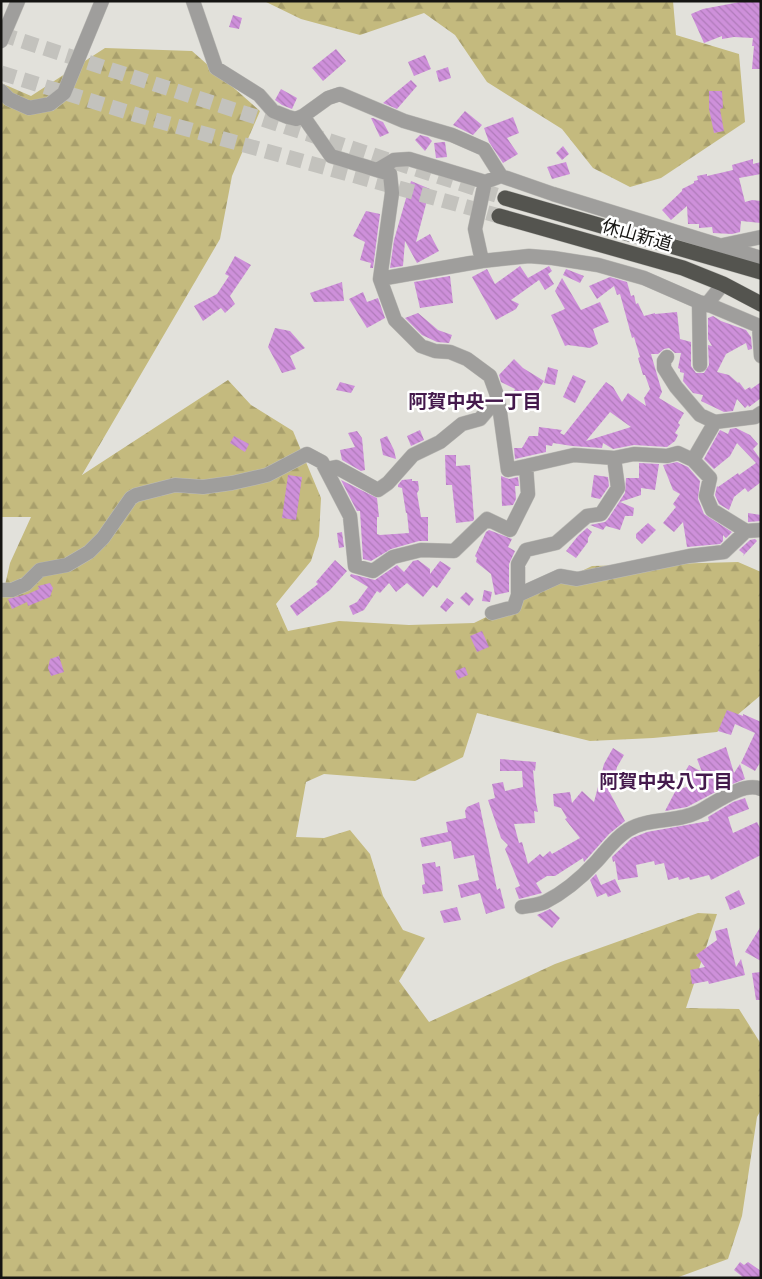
<svg xmlns="http://www.w3.org/2000/svg" width="762" height="1279" font-family="'Space Grotesk','Noto Sans JP',sans-serif">
<style>
.forest{fill:url(#forest-firs)}
.building{fill:url(#building-back-hatch);fill-rule:evenodd}
.lines{fill:none;stroke-linecap:round;stroke-linejoin:round}
.highway-tunnel{stroke:#c3c2bd;stroke-width:15;stroke-dasharray:15 8;stroke-linecap:butt}
.minor-casing{stroke:#bdbcb7;stroke-width:15}
.highway-casing{stroke:#bdbcb7;stroke-width:16}
.minor{stroke:#9f9e9c;stroke-width:14}
.highway{stroke:#54544f;stroke-width:15}
.labels{text-anchor:middle;stroke-width:5;stroke-linejoin:round;paint-order:stroke}
.street-label{font-size:18px;fill:#151412;stroke:#fff}
.neighbourhood-label{font-size:19px;font-weight:bold;fill:#44194c;stroke:#fff}
</style>
<defs>
<pattern id="forest-firs" width="22" height="20" patternUnits="userSpaceOnUse" patternTransform="scale(1.25)"><rect width="22" height="20" fill="#c4ba7e"/><path d="M5 1l3.5 6h-7zM16 11l3.5 6h-7z" fill="#a89f6c"/></pattern>
<pattern id="building-back-hatch" width="6" height="6" patternUnits="userSpaceOnUse" patternTransform="scale(1.25)"><rect width="6" height="6" fill="#ce90da"/><path d="M-1 5l2 2M0 0l6 6M5-1l2 2" fill="none" stroke="#b07bba"/></pattern>
</defs>
<rect width="100%" height="100%" fill="#e2e1db"/>
<!-- forest -->
<path class="forest" d="M264,1H673L676,35L739,54L745,122L661,178L630,187L593,168L562,129L487,82L455,35L424,13L360,35L301,19Z
M105,48L192,51L260,111L232,176L220,239L82,475L228,380L251,405L293,431L321,498L319,536L311,561L276,604L288,631L339,621L409,625L474,623L592,566L738,562L761,572V695L717,732L653,738L590,741L477,713L463,757L415,781L324,774L306,782L296,837L324,838L350,830L370,854L383,896L403,930L425,938L399,981L429,1022L555,964L698,913L717,914L686,1008L739,1009L761,1044V1110L757,1117L742,1216L728,1259L676,1278H1V594H3L10,563L31,517H1V83L31,96Z"/>
<!-- building -->
<path class="building" d="M745,1H761V69H752L754,46H752L753,38L734,37L722,39V36L704,43L691,14L703,9Z
M233,15L242,18L239,29L229,27Z
M336,49L346,61L323,81L312,68Z
M425,55L431,69L414,76L408,62Z
M448,67L451,78L439,82L436,71Z
M411,80L417,86L397,109L383,103Z
M281,89L297,98L292,109L282,105L275,100Z
M709,91H722L723,108L720,109L724,131L714,133L709,109Z
M465,111L482,125L473,135L453,125Z
M513,117L519,133L507,138L518,154L503,163L489,142L484,128Z
M371,118H373L383,122L389,133L380,137Z
M420,135L428,137L432,141L425,151L415,140Z
M443,142H445L447,157L436,158L434,143Z
M563,146L569,154L562,160L556,153Z
M753,159V164L761,162V174L739,178L745,202L752,200L761,201V223L741,221L740,232L732,234L713,233L712,227L699,228V224H688L687,206L671,220L662,210L682,191V189L694,183V181L698,180L697,176L707,174V176L733,170L732,165Z
M566,162L570,174L552,179L547,167Z
M411,181L430,189L416,242L430,234L439,251L417,263L405,241L403,266L390,268L394,240Z
M366,211L380,214L373,268H370L371,263L360,260L365,242L353,236Z
M235,256L251,265L230,296L235,304L225,313L221,308L203,321L194,306L217,294L229,276L225,274Z
M520,266L528,278L549,266L552,271L548,274L554,284L545,290L539,280L511,300L519,304L516,309L496,320L472,277L487,269L495,284Z
M566,269L584,276L580,283L563,275Z
M450,276L453,303L420,308L414,282Z
M610,277L627,282L631,296L634,295L636,304L638,303L644,316L655,313V314L677,312L680,339L691,342V366L696,373H704L709,365L708,345L712,346L708,339V318L713,316L721,321L746,330L751,337L752,349L748,350L746,343L726,354L717,372L729,375L738,383L739,382L745,390L750,387L751,389L761,382V398L749,407L748,405L745,408L737,399L733,411L724,412L701,401L703,395L693,393L683,381L684,373L680,372V369L678,368L681,353H675L669,348L664,349L658,354H651L662,392L659,398L684,413L678,423L680,425L675,433L678,435L675,441L667,447L634,445L613,449L603,443L602,448L572,446L553,443L552,446L546,445V452L515,459L514,448H522L529,436H538L539,427L562,430L560,433L564,435L606,382L613,387L622,402L628,393L646,406L644,398L650,389L645,375H643L638,358L640,357L634,337L632,338L620,294L617,295L614,286L597,299L589,286ZM610,412L631,427L586,441Z
M562,278L581,310L600,302L609,322L593,329L598,344L590,348L568,345L565,346L551,315L565,309L555,291Z
M342,282L344,301L314,302L310,293Z
M363,292L367,302L378,298L385,318L367,328L349,299Z
M418,313L438,330L452,335L449,343L437,342L422,335L405,318Z
M275,328L290,331L305,348L290,356L296,369L282,373L268,347Z
M514,359L523,368L544,381L533,398L526,394L522,396L514,391L515,389L501,382L499,375Z
M548,367L558,370L555,385L544,383Z
M573,375L586,381L575,403L563,397Z
M340,382L355,386L351,393L336,390Z
M736,428L750,435L758,444L753,449L761,460V482L748,492L745,488L734,497L729,510L719,504L715,495L717,486L718,487L738,473L739,475L756,463L737,443L730,456L714,469L704,459L720,430L728,434L730,429Z
M420,430L424,440L411,446L407,436Z
M357,431L362,438L365,470L361,471L342,460L340,450L355,447L348,433Z
M234,436L249,444L245,452L230,443Z
M387,436L394,450L396,459L383,455L380,439Z
M445,455H456V466L470,465L474,519L473,521L456,523L452,485H446Z
M677,462L688,467L700,481L698,499L704,514L732,532L726,538L723,535V541L720,544L687,547L683,522L674,532L663,523L676,507L673,504L680,494L673,490L663,465Z
M639,463L659,464L655,490L641,488V495L620,502L634,508L633,516H625L620,530L606,526L603,530L590,525L605,522L608,519L625,493L626,478H639Z
M288,475L302,477L296,520L282,518Z
M594,475L608,477L609,486L600,499L591,497Z
M501,476L509,479L518,477L519,486H515L516,499L513,505L502,506Z
M412,479V481H418L419,490L417,493L421,517H428V541H419L391,549L371,561L363,559L360,511H357L341,480L377,498L379,517H377V534L380,535L409,533L407,513H406L402,488L398,487V485L402,480Z
M748,513L761,515V521L748,522Z
M648,523L656,530L642,544L636,538V534Z
M587,528L592,532L588,538V542L576,558L566,551L578,536Z
M489,530L512,539L508,547L515,551L509,564V592L495,595L491,574L476,562L477,558L475,556L486,532Z
M342,532L344,547L339,548L337,533Z
M755,539L757,541L743,556L744,554L739,550L750,540Z
M335,560L347,571L330,590L297,616L290,606L318,584L316,582Z
M418,560L430,569V574L440,561L451,568L437,588L433,585L423,597L407,583L396,592L389,583L380,593L377,591L364,610L353,615L349,606L357,602L368,587L350,576L351,574L375,580L397,565L404,572L413,561Z
M50,583L53,588L50,597L28,606L27,602L12,609L8,599L28,594L39,589L38,586Z
M484,590L492,592L490,602L482,601Z
M466,592L474,599L469,606L460,598Z
M447,598L454,603L446,612L440,607Z
M482,631L489,647L477,652L470,636Z
M59,656L64,672L51,676L48,668L50,659Z
M465,667L468,675L458,679L455,671Z
M727,710L743,716V714L761,722V761L755,771L741,763L755,733L735,724L731,735L718,731Z
M726,747L734,773L740,764L745,779L725,787L687,807L665,811L676,790L693,785L681,779L689,765L702,772L697,759Z
M613,748L624,755L617,767L610,793L625,821L609,834L584,862L583,858L555,876H547L536,883L542,893L519,899L515,888L520,886L505,849L508,845L501,838L488,800L495,798L492,784L503,782L505,791L523,787L522,771H500V759L536,762L535,771L533,770L536,802L538,812L534,811L535,823L514,824L519,843L522,842L528,864L540,854L543,857L550,851L552,854L580,838L565,819L567,818L561,808L554,806L553,794L570,792L572,803L582,791L594,802L604,764Z
M745,798L749,809L728,817L733,833L757,822L761,830V855L711,880L709,875L690,880L689,877L679,880L678,877L668,880L664,863L655,865L654,861L636,865L638,877L618,880L615,861L613,862L612,857L632,838L647,832L709,821L708,817L733,802Z
M479,802L497,890L500,888L505,908L486,914L480,893L461,898L458,885L479,880L474,855L454,859L451,841L422,847L420,838L448,832L446,822L466,818L465,811L467,807Z
M435,862L436,867L440,866L443,891L423,894L422,885L425,884L422,864Z
M596,874L601,885L615,879L621,892L608,897L606,893L597,897L590,880Z
M739,890L745,904L730,910L725,897Z
M457,907L461,920L444,923L440,911Z
M550,909L560,918L552,928L537,915Z
M761,926V961L745,952Z
M727,928L736,967L741,959L745,975L709,984L708,981L692,984L690,970L705,967L696,955L717,940L715,931Z
M761,972V1000H756L752,973Z
M740,1262L744,1265L748,1262L761,1271V1278H744L734,1270Z"/>
<g class="lines">
<!-- highway-tunnel -->
<path class="highway-tunnel" d="M1,34L505,198
M1,73L137,115L499,216"/>
<!-- minor casing -->
<g class="minor-casing">
<path id="minor" d="M193,1L216,68L259,95L273,111L288,117L296,119L303,116L328,98L340,94L404,121L452,135L484,149L501,176
M1,41L18,1
M1,91L9,99L29,108L50,104L64,93L102,1
M377,170L394,160L409,159L485,182L501,176L553,194L761,258
M723,245L761,237
M482,261L475,229L485,182
M380,279L482,261L529,256L553,258L598,265L644,278L699,302L707,304L723,284
M699,302L700,365
M707,304L759,326L761,356
M667,357L664,361V368L676,387L700,415L715,422
M693,460L715,422L755,417L761,413
M526,466L574,455L614,458L634,454L667,456L678,453L693,460L710,478L706,496L712,510L746,531
M326,469L336,467L378,490L388,483L413,455L440,442L462,424L480,419L498,398
M1,590H12L26,584L40,570L67,565L89,552L103,538L131,498L136,495L175,485L203,487L232,483L267,475L307,454L322,462L350,516L355,566L373,571L393,557L421,550L454,551L487,519L510,530L528,494L526,466L508,470L498,398L490,376L467,359L450,352L435,351L421,346L395,320L380,279L392,193L390,174L331,156L303,116
M518,595V564L526,550L556,543L587,516L601,514L618,488L614,458
M492,613L514,607L518,595L560,576L577,579L689,556L724,552L746,531L761,530
M522,907C529,906 538,905 545,902C563,893 582,877 596,862C606,851 615,838 628,830C649,817 676,823 698,812C714,804 743,781 761,789"/>
</g>
<!-- highway casing -->
<g class="highway-casing">
<path id="highway" d="M505,198L761,272
M499,216L683,268L723,284L761,304"/>
</g>
<!-- minor -->
<use href="#minor" class="minor"/>
<!-- highway -->
<use href="#highway" class="highway"/>
</g>
<g class="labels">
<!-- street labels -->
<g class="street-label">
<text transform="translate(637 235) rotate(16)" y="6">休山新道</text>
</g>
<!-- neighbourhood labels -->
<g class="neighbourhood-label">
<text x="475" y="408">阿賀中央一丁目</text>
<text x="666" y="788">阿賀中央八丁目</text>
</g>
</g>
<!-- border -->
<rect width="762" height="1279" fill="none" stroke="#151412" stroke-width="5"/>
</svg>
